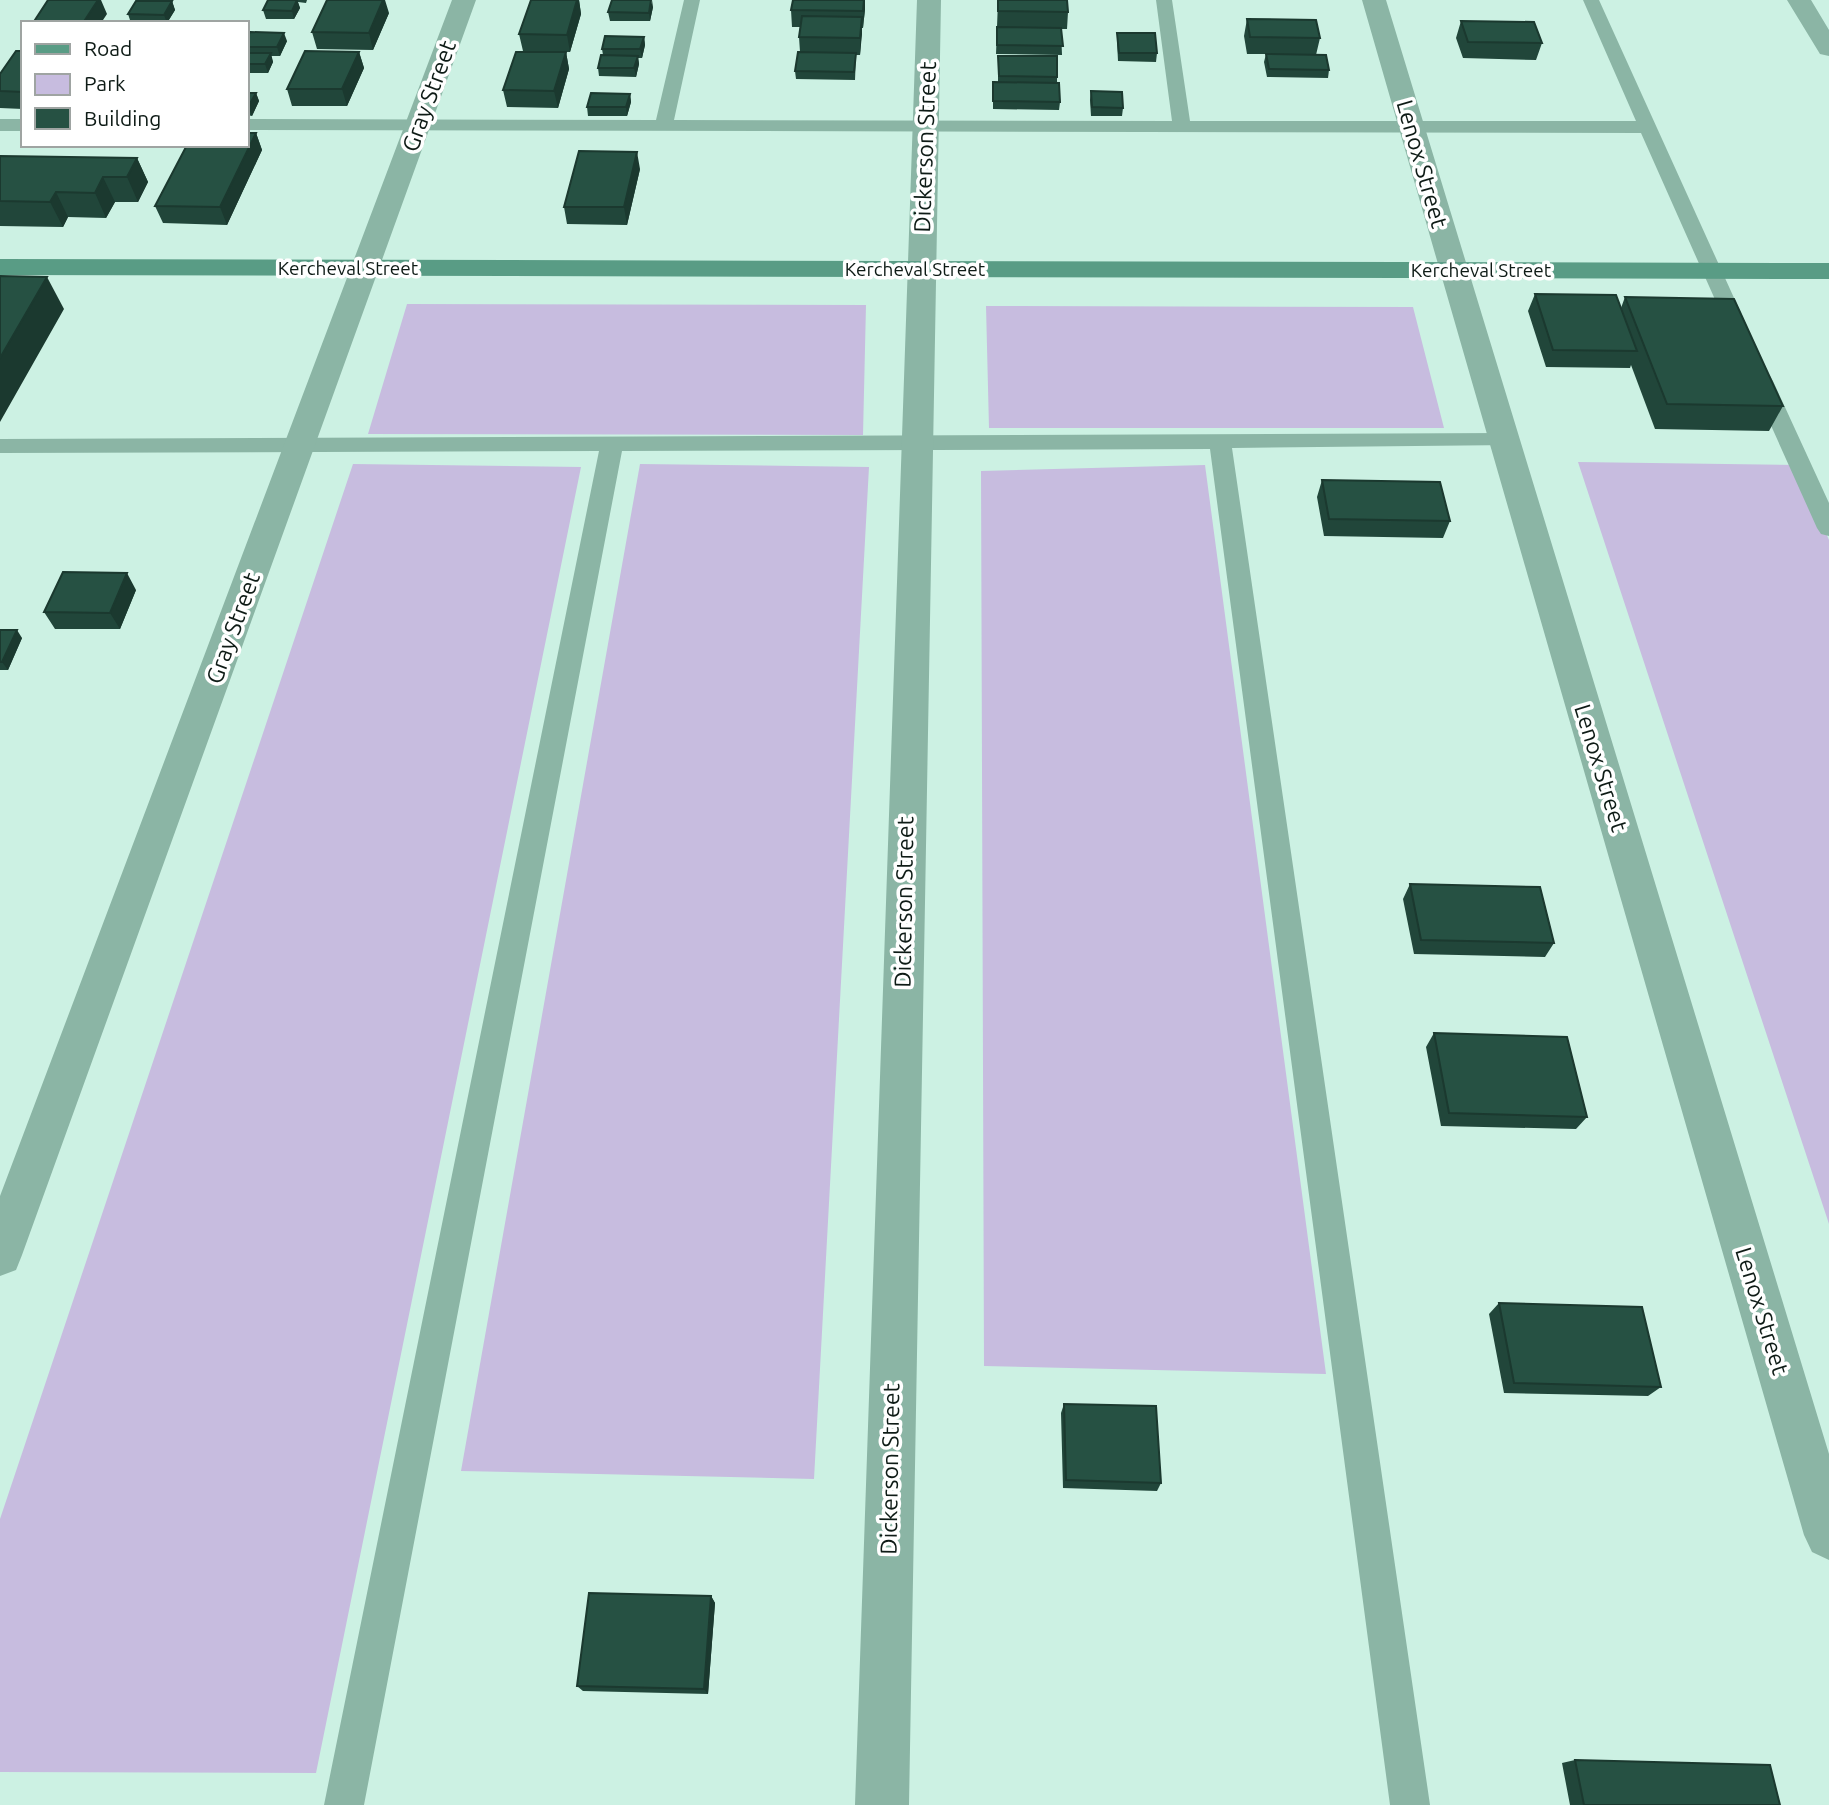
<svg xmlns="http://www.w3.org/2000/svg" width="1829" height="1805" font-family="Ubuntu,sans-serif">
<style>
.green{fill:#c7bcdf}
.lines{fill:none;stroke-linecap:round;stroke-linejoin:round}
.lane{fill:#8bb5a5;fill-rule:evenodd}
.street{fill:#8bb5a5;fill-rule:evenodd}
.secondary{fill:#599c85;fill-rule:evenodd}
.wall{fill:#21463a}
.shaded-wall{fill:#1b392f}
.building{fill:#265143;stroke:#1b392f;stroke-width:2}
.labels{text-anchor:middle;stroke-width:7;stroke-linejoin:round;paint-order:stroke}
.far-street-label{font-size:19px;fill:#0e1b16;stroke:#fff}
.street-label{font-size:23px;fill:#0e1b16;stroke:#fff}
</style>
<rect width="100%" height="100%" fill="#ccf1e3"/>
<!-- green -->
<path class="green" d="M407,304L866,305L863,435L368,434Z
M986,306L1413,307L1444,428H989Z
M1578,462L1796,465L1829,540V1224Z
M353,464L581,467L316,1773L0,1772V1519Z
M640,464L869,467L814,1479L461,1471Z
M1205,465L1326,1374L984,1366L981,471Z"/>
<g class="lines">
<!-- lane -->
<path class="lane" d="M684,0H700L674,120L1172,121L1156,0H1172L1190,121H1636L1583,0H1599L1749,331L1746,336H1732L1729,331L1641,133L247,130V119L656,120Z
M0,119H23V131H0Z
M1762,374L1770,376L1773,381L1829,503V536L1821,534L1817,528L1751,381L1754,376Z
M1504,433L1512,435L1515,440L1512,445L1232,448L1430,1805H1390L1210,449L622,451L364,1805H324L599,451L0,453V439Z"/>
<!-- street -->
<path class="street" d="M452,0H476L22,1255L16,1270L0,1276V1196Z
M917,0H941L909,1805H855Z
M1362,0H1386L1829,1454V1560L1812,1552L1804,1535Z
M1787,0H1811L1829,30V56L1820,54Z"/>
<!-- secondary -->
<path class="secondary" d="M0,259L1829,263V279L0,275Z"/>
</g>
<!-- wall -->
<path class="wall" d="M268,0H307L306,3L298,2L300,8L294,19H266L263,10Z
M531,0H579L581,14L570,52L523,51L519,34Z
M998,0L1068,12L1067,29H1061L1062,55L996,54Z
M172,1L175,10L167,23H131L128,14Z
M653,7L650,21H610L608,12Z
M865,9L863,28H862L860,55H856L855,80L796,79L795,71L800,52L799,37L800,27H792L791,10Z
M389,13L373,50L317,49L312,32Z
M1247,19L1320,38L1316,55L1329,70L1328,78L1267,77L1264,62L1266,54H1247L1244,36Z
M1461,21L1542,43L1536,60L1463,58L1456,38Z
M1117,33L1157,53L1156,62L1118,61L1117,41Z
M644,37L645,45L642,58H638L639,64L636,77L599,76L598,68L603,55L602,49Z
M247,38L287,41L280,56H271L273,62L268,73H247Z
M23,51V109L0,108V74Z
M359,52L364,68L347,106H292L287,89Z
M566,52L569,69L558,108L507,107L503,90Z
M998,56L1057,77V83L1060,102L1059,110L993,109V91L998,82Z
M1091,91L1123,108L1122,116H1091L1090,100Z
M247,93H256L259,101L252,116L247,115Z
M630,94L631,102L627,116H588L587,107Z
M256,133L262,150L227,225L163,223L155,206Z
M0,156L137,158L148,182L138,202H115L106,218L68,217L63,227L0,226Z
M640,169L627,225L567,224L564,207Z
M1535,294L1621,308L1625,297L1783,406L1769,431L1655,429L1631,365L1630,368L1546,367L1528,311Z
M1322,480L1450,521L1443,538L1324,536L1317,497Z
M136,590L120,629H55L44,612Z
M0,630L22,638L8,670H0Z
M1410,884L1554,943L1545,957L1414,954L1403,899Z
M1434,1033L1587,1117L1576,1129L1441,1126L1426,1047Z
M1499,1303L1661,1387L1648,1396L1504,1393L1489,1314Z
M1064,1404L1161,1483L1157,1491L1063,1488L1061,1413Z
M711,1596L715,1603L708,1694L583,1691L577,1686Z
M1575,1760L1780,1805H1570L1562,1763Z"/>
<!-- shaded-wall -->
<path class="shaded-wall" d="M98,0H101L107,14L101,23H83Z
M297,0L300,8L294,19L292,11Z
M383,0H385L389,13L373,50L369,33Z
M577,0H579L581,14L570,52L567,35Z
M652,0L653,7L650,21L649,13Z
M864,0H865V9L863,28Z
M172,1L175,10L167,23L164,15Z
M862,17V34L860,55V38Z
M284,33L287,41L280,56L277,47Z
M644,37L645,45L642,58L640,49Z
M359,52L364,68L347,106L342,89Z
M566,52L569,69L558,108L554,91Z
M271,53L273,62L268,73L265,64Z
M638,56L639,64L636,77L634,68Z
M256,93L259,101L252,116L248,107Z
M630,94L631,102L627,116L626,107Z
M256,133L262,150L227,225L220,207Z
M637,152L640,169L627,225L624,207Z
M137,158L148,182L138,202L127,177Z
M103,177L115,202L106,218L95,193Z
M56,192L68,217L63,227L50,202Z
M47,277L64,309L0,422V358Z
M127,573L136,590L120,629L110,613Z
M17,630L22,638L8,670L2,662Z
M711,1596L715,1603L708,1694L704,1689Z"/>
<!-- building -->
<path class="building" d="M48,0H98L83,23H33Z
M268,0H297L292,11L263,10Z
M327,0H383L369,33L312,32Z
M531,0H577L567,35L519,34Z
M612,0H651L649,13L608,12Z
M793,0H864L863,11L791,10Z
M998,0H1067L1068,12L998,11Z
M136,1H172L164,15L128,14Z
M802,16L862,17L860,38L799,37Z
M1247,19L1316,20L1320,38L1250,37Z
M1461,21L1534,22L1542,43L1468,42Z
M997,27L1061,28L1063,46L997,45Z
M250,32L284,33L277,47H247V38Z
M1117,33H1155L1157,53H1119Z
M605,36L644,37L640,49H602Z
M16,51H23V92L0,91V74Z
M305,51L359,52L342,89H287Z
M516,52H566L554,91L503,90Z
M798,52L856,53L854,72L795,71Z
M247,53H271L265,64H247Z
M1266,54L1326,55L1329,70L1269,69Z
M601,55L638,56L634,68H598Z
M998,56H1057V77L999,76Z
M993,82L1059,83L1060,102L993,101Z
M1091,91L1122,92L1123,108L1092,107Z
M247,93H256L248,107H247Z
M591,93L630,94L626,107H587Z
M247,133H256L220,207L155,206L187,145H247Z
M579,151L637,152L624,207H564Z
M0,156L137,158L127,177H103L95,193L56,192L50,202L0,201Z
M0,276L47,277L0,358Z
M1535,294L1616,295L1637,351L1553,350Z
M1625,297L1734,299L1783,406L1667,404Z
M1322,480L1440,482L1450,521L1329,519Z
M63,572L127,573L110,613L44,612Z
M0,630H17L2,662H0Z
M1410,884L1540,887L1554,943L1421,940Z
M1434,1033L1567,1037L1587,1117L1449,1113Z
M1499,1303L1642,1307L1661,1387L1514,1383Z
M1064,1404L1156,1406L1161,1483L1066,1480Z
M589,1593L711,1596L704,1689L577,1686Z
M1575,1760L1770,1765L1780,1805H1584Z"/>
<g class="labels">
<!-- far-street labels -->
<g class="far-street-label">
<text x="348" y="275">Kercheval Street</text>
<text x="915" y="276">Kercheval Street</text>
<text x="1481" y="277">Kercheval Street</text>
</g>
<!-- street labels -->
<g class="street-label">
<text transform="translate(429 96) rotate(-70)" y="8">Gray Street</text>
<text transform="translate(925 147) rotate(-88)" y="8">Dickerson Street</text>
<text transform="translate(1422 164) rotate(74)" y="8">Lenox Street</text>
<text transform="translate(233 628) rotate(-70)" y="8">Gray Street</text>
<text transform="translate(1601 768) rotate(73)" y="8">Lenox Street</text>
<text transform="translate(904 902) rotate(-89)" y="8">Dickerson Street</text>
<text transform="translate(1762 1311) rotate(73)" y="8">Lenox Street</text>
<text transform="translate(890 1469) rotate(-89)" y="8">Dickerson Street</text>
</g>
</g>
<!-- legend -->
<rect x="21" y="21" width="228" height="126" fill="#ffffff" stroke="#9fa4a2" stroke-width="2"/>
<rect x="35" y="44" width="35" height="10" fill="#599c85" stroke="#9fa4a2" stroke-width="2"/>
<text x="84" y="56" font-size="21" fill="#0e1b16">Road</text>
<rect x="35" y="74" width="35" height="21" fill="#c7bcdf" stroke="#9fa4a2" stroke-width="2"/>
<text x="84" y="91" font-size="21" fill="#0e1b16">Park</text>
<rect x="35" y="108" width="35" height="21" fill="#265143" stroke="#9fa4a2" stroke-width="2"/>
<text x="84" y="126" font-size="21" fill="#0e1b16">Building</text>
</svg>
